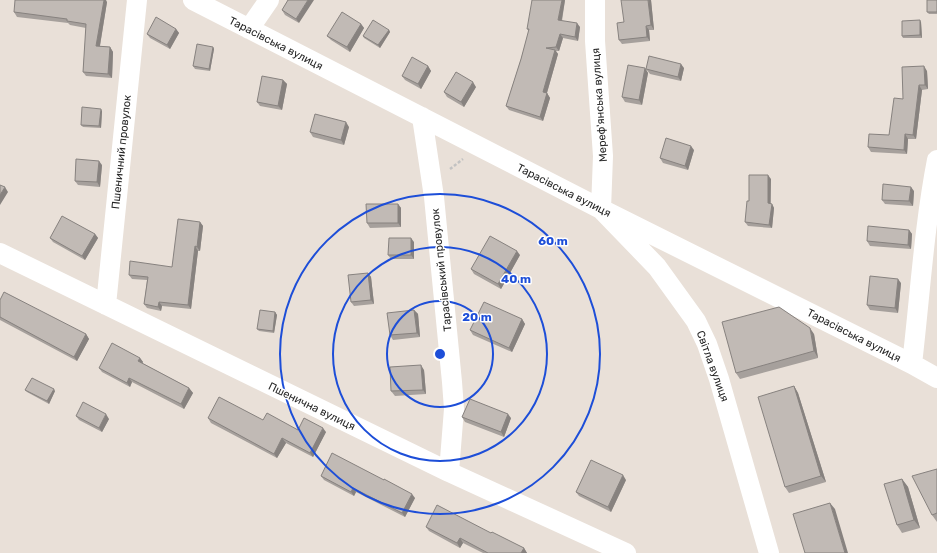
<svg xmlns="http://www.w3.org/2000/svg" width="937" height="553" font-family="Rubik,sans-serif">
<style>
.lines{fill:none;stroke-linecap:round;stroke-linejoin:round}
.path{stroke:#c2c2c2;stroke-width:2.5;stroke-dasharray:3 2;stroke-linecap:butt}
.street{stroke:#fff;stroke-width:20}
.wall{fill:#a6a09c}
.shaded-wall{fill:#87827f}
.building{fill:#c1bab5;stroke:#87827f}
.ring{fill:none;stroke:#1d4ed8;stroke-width:2}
.labels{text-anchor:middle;stroke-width:3;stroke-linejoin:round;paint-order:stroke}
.street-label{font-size:11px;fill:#262626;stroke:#fff}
.centre{fill:#1d4ed8;stroke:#fff;stroke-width:2}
.ring-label{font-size:12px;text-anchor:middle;font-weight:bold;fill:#1d4ed8;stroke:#fff;stroke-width:3;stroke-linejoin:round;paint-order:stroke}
</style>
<rect width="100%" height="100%" fill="#e9e0d8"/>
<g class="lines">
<!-- path -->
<path class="path" d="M450,169L463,159"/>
<!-- street -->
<path class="street" d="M193,0L601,209L912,364L937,378
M595,0V41L603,156L601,209L657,267L696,321L707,344L719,379L769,553
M249,29L269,0
M422,117L434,197L452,382L454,409L449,472
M0,253L449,472L626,553
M106,305L137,0
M912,364C920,296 924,227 937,160"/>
</g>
<!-- wall -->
<path class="wall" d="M288,0L299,23L285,15L282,10Z
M565,0L562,21L580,27L578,41L563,38L559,51H556L558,54L547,93L550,98L543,121L509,110L506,106L521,59L529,31L527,29Z
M651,0L654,30H649L650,41L622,44L619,40L624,22Z
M937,0V14H929L927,12Z
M107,2L100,46L110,47L113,52L112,78L86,76L83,72L86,28L70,25L68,23L17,17L14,12Z
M921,22L922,38H903L902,36Z
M361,24L364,28L350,52L331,40L327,36Z
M176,29L179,33L170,49L150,38L147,34Z
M389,30L390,32L380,48L364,38L363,36Z
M213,47L214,49L210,71L195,69L193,66Z
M428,66L431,71L421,89L405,80L402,76Z
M645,68L648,73L642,105L625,102L622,97Z
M684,68L681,81L650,74L646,69Z
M927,71L928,89L922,90L916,139H908L907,154L871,152L868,147L889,135L903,99Z
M283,80L287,84L282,110L260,106L257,102Z
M476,87L464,107L447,97L444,92Z
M102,111L101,128L83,127L81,125Z
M349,127L344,145L313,137L310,132Z
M694,150L688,170L663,163L660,158Z
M102,165L100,187L78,185L75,181Z
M771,179V204H772L774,208L772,228L748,226L745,222L749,201Z
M914,191L913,206L885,204L882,200Z
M398,204L401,208V227L370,228L367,223Z
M200,222L203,226L200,251H198L191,309L162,306L161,311L147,308L144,304L147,280L132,279L129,275L172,267Z
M909,230L912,234L911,249L870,246L867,241Z
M95,234L98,238L85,260L53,242L50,238Z
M414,242V259H391L388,255Z
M520,255L501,289L474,274L471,269Z
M368,273L371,277L374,304L354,306L351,302Z
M901,283L898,313L870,310L867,305Z
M0,300L86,334L89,339L77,361L0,320Z
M414,310L418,314L420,337L393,340L390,335Z
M275,312L277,315L274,333L259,331L257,329Z
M522,319L525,324L512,352L473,335L470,330Z
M814,334L818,358L740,379L736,373Z
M140,358L143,362L142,363L189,388L193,393L184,409L132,382L130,387L102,372L99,368Z
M424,370L426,394L395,396L391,391Z
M794,386L798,393L826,482L789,493L785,487Z
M25,390L55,391L49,404L27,392Z
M76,416L109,419L102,432L79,420Z
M462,417L511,418L504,437L465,422Z
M208,418L298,430L326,432L313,457L286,443L277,458L211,423Z
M937,469V522L932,515Z
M321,476L415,498L405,517L356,492L354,496L324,480Z
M902,479L908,487L920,528L902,533L897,525Z
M626,480L611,512L579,496L576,492Z
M426,527L491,533L524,548L527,553H483L463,543L460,548L429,531Z"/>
<!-- shaded-wall -->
<path class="shaded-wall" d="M104,0H106L107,2L99,51L96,46Z
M308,0H314L299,23L296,19Z
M562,0H565L561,24L558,20Z
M648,0H651L654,30L651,25Z
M920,20L921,22L922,38L920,35Z
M577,23L580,27L578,41L575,37Z
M361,24L364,28L350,52L347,47Z
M646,26L649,30L650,41L647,37Z
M176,29L179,33L170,49L167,45Z
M389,30L390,32L380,48L378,45Z
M560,34L563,38L559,51L556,47Z
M110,47L113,52L112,78L108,74Z
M213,47L214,49L210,71L209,69Z
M555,50L558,54L546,96L543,92Z
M681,64L684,68L681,81L678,77Z
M428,66L431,71L421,89L418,84Z
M924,66L927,71L928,89L925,85Z
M645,68L648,73L642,105L639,100Z
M283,80L287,84L282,110L278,106Z
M473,82L476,87L464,107L461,102Z
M919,85L922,90L916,139L913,135Z
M547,93L550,98L543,121L540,117Z
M101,109L102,111L101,128L99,126Z
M346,122L349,127L344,145L341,140Z
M905,134L908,139L907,154L904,150Z
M691,146L694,150L688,170L685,166Z
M99,161L102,165L100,187L97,182Z
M768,175L771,179L770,207L768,203Z
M5,187L8,192L0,205V195Z
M911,187L914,191L913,206L909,201Z
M398,204L401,208V227L398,223Z
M772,204L774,208L772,228L769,225Z
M200,222L203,226L200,251L197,247Z
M909,230L912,234L911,249L908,245Z
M95,234L98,238L85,260L82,256Z
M411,238L414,242V259L411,255Z
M195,246L198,251L191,309L188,305Z
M517,251L520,255L501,289L498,284Z
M368,273L371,277L374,304L371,300Z
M898,279L901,283L898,313L895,308Z
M159,302L162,306L161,311L158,307Z
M414,310L418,314L420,337L417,333Z
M275,312L277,315L274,333L273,331Z
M522,319L525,324L512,352L509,348Z
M810,328L814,334L818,358L814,351Z
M86,334L89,339L77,361L74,357Z
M140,358L143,362L141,366L138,361Z
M421,365L424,370L426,394L423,390Z
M129,378L132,382L130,387L127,383Z
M794,386L798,393L826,482L821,476Z
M189,388L193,393L184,409L181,404Z
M54,389L55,391L49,404L47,401Z
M106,414L109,419L102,432L99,428Z
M508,414L511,418L504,437L501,432Z
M323,428L326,432L313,457L310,453Z
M282,438L286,443L277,458L274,454Z
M623,475L626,480L611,512L608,507Z
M902,479L908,487L920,528L914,520Z
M353,488L356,492L354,496L351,492Z
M412,494L415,498L405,517L402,513Z
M830,503L835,509L848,553H845Z
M460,538L463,543L460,548L457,543Z
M524,548L527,553H521Z"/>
<!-- building -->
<path class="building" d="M15,0H104L96,46L110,47L108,74L83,72L86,24L67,21V19L14,12Z
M288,0H308L296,19L282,10Z
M532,0H562L558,20L577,23L575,37L560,34L556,47L546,48L555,50L543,92L547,93L540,117L506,106L521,59L529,29H527Z
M621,0H648L651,25L646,26L647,37L619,40L617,23L624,22Z
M927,0H937V12H927Z
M342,12L361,24L347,47L327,36Z
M156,17L176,29L167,45L147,34Z
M373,20L389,30L378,45L363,36Z
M920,20V35L902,36V21Z
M197,44L213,47L209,69L193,66Z
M649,56L681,64L678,77L646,69Z
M412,57L428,66L418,84L402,76Z
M628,65L645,68L639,100L622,97Z
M924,66L925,85H919L913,135L905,134L904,150L868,147L869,134L889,135L894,98L903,99L902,67Z
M456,72L473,82L461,102L444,92Z
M262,76L283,80L278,106L257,102Z
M82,107L101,109L99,126L81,125Z
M315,114L346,122L341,140L310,132Z
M666,138L691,146L685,166L660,158Z
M76,159L99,161L97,182L75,181Z
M749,175H768V203L772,204L769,225L745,222L747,201H749Z
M883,184L911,187L909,201L882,200Z
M0,185L5,187L0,195Z
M366,204H398V223H367Z
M62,216L95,234L82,256L50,238Z
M178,219L200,222L197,247L195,246L188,305L159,302L158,307L144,304L148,277L129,275L130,261L172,267Z
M868,226L909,230L908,245L867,241Z
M490,236L517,251L498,284L471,269Z
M389,238H411V255H388Z
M368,273L371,300L351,302L348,275Z
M870,276L898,279L895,308L867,305Z
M4,292L86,334L74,357L0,317V300Z
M484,302L522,319L509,348L470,330Z
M779,307L810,328L814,351L736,373L722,322Z
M260,310L275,312L273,331L257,329Z
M414,310L417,333L390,335L387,313Z
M112,343L140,358L138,361L189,388L181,404L129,378L127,383L99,368Z
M421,365L423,390L391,391L390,367Z
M32,378L54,389L47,401L25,390Z
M794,386L821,476L785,487L758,397Z
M219,397L263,420L267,413L298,430L304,418L323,428L310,453L282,438L274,454L208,418Z
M470,399L508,414L501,432L462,417Z
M83,402L106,414L99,428L76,416Z
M332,453L384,480V479L412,494L402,513L353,488L351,492L321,476Z
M591,460L623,475L608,507L576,492Z
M937,469V513L932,515L912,476Z
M902,479L914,520L897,525L884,484Z
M830,503L845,553H805L793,514Z
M437,505L491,533L492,532L524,548L521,553H488L460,538L457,543L426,527Z"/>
<!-- distance rings -->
<g class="ring">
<circle cx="440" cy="354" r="53"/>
<circle cx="440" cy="354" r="107"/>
<circle cx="440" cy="354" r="160"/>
</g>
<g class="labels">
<!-- street labels -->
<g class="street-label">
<text transform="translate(276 43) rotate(27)" y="4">Тарасівська вулиця</text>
<text transform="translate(599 105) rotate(-94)" y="4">Мереф'янська вулиця</text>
<text transform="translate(121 152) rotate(-84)" y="4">Пшеничний провулок</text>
<text transform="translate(564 190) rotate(27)" y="4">Тарасівська вулиця</text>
<text transform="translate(441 270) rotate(-96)" y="4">Тарасівський провулок</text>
<text transform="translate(854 335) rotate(27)" y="4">Тарасівська вулиця</text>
<text transform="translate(713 366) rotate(70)" y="4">Світла вулиця</text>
<text transform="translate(312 406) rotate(26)" y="4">Пшенична вулиця</text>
</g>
</g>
<circle cx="440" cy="354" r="6" class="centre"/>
<g class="ring-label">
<text x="553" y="245">60 m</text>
<text x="516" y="283">40 m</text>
<text x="477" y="321">20 m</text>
</g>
</svg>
